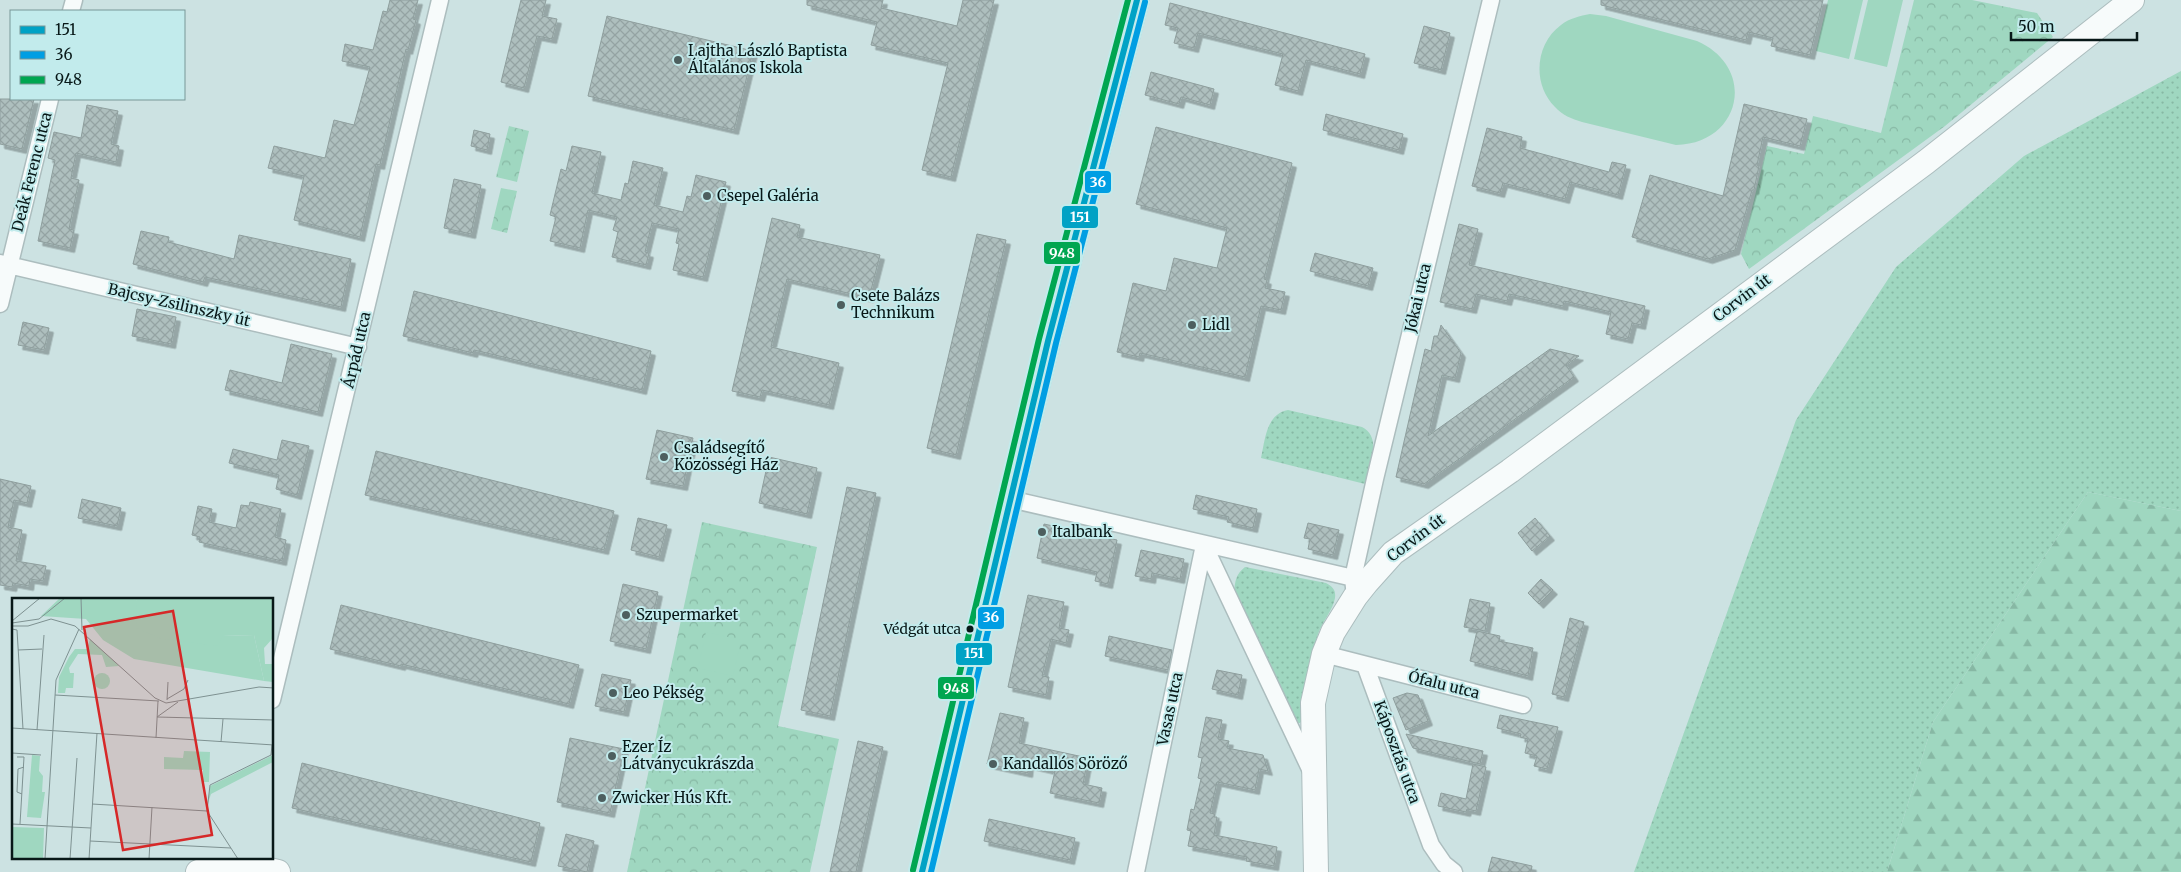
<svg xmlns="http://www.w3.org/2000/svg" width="2181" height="872" font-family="Merriweather,serif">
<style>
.grass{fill:url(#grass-dots)}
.forest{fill:url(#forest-firs)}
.park{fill:url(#park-crowns)}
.pitch{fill:#9fd7c0}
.building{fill:url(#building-cross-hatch);stroke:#8e9e9d;filter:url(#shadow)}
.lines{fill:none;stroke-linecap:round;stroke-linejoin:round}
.street-casing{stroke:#acbdbe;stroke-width:19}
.secondary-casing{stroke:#acbdbe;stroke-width:26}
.street{stroke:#f7fbfb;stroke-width:16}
.secondary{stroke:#f7fbfb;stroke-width:24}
.bus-1-casing{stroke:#c2ebec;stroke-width:10}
.bus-2-casing{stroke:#c2ebec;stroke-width:10}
.bus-3-casing{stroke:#c2ebec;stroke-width:10}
.bus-1{stroke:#00a2c5;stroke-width:6}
.bus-2{stroke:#009ee3;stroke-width:6}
.bus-3{stroke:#00a651;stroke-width:6}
.poi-dot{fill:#4d5f5f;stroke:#c2ebec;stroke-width:2}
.bus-dot{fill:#081818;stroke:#c2ebec;stroke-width:2}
.labels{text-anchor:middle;stroke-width:4;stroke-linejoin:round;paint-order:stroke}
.bus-label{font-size:14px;fill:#081818;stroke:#c2ebec;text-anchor:end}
.poi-label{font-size:15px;fill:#081818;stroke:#c2ebec;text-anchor:start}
.street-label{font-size:15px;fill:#081818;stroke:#c2ebec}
.inset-road{fill:none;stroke:#7e9191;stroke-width:1}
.view{fill:#d62828;fill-opacity:0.15;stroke:#d62828;stroke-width:2.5}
.inset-edge{fill:none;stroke:#081818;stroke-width:2.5}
.line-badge{stroke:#c2ebec;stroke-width:2}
.badge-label{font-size:14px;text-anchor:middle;font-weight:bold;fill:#fff}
</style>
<defs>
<pattern id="grass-dots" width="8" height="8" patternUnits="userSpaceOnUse" patternTransform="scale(1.25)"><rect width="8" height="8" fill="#9fd7c0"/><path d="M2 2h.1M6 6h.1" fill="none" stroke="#87b8a4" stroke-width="1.8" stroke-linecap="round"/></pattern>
<pattern id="forest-firs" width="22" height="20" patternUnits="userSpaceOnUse" patternTransform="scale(1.25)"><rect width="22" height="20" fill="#9fd7c0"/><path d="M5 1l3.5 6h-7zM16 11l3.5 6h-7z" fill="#87b8a4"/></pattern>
<pattern id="park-crowns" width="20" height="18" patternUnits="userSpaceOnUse" patternTransform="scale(1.25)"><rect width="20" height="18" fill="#9fd7c0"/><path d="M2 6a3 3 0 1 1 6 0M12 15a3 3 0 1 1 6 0" fill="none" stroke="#87b8a4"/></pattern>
<pattern id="building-cross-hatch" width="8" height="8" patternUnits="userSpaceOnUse" patternTransform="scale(1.25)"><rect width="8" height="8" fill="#aebfbe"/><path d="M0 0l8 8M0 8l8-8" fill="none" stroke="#94a3a3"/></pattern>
<filter id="shadow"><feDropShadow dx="4.5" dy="4.5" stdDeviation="0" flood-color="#0004"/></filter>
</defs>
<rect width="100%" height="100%" fill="#cce2e2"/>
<!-- grass -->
<path class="grass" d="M2181,71V511L2088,492L1933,722L1887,872H1634L1796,420L1896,267L2024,156Z
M1288,410L1362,427C1383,438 1369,466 1365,484L1261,458C1265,440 1266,414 1288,410Z
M1245,567L1326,583C1333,587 1336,590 1335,598C1333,610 1322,622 1318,634C1310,661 1308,691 1303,719L1300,723H1296L1234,592C1235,581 1236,574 1245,567Z"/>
<!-- forest -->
<path class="forest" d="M2088,492L2181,511V872H1887L1933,722Z"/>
<!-- park -->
<path class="park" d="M1914,0H1972L2037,13L2053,37L1945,126L1749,269L1741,254L1767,146L1804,154L1813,116L1881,133Z
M509,126L529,131L517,182L496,177Z
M501,188L517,191L507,233L491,229Z
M702,522L817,547L778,726L839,739L810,872H627Z"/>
<!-- pitch -->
<path class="pitch" d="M1828,0H1863L1849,59L1816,51Z
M1868,0H1903L1887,67L1854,59Z
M1590,14L1606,16L1697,41C1758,68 1741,144 1676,145L1582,122C1572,119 1562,115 1555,107C1532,84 1535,44 1561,25C1570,18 1580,16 1590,14Z
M706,632L741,640L733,676L698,668Z"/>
<!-- building -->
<path class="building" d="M390,0H418L413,19L416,20L408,50L406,49L380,165L376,164L360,237L294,220L304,176L268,168L274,146L325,158L334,120L354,125L370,67L342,61L345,44L373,50L383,11L387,12Z
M521,0H546L542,16L557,19L552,39L537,36L524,88L501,82Z
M807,0H883L881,8L957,26L963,0H994L951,177L922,170L948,63L871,45L877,22L807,5Z
M1601,0H1823L1810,55L1771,46L1773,38L1748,32L1746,40L1601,5Z
M1170,3L1365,54L1360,74L1306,60L1298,91L1275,85L1283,54L1198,33L1194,48L1174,43L1178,28L1165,25Z
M607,16L753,51L734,130L588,96Z
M1424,26L1450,33L1441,70L1414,63Z
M1151,72L1214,89L1210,105L1181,97L1179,104L1145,95Z
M0,99H34L22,149L0,144Z
M1744,104L1807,119L1800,146L1763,137L1757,165L1759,166L1754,190H1752L1735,250L1708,259L1632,237L1650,175L1723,196Z
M87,105L118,111L111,144L119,146L116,162L76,153L71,178L79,180L69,229L74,230L70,248L38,241L55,160L48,158L54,132L81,138Z
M1326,114L1403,134L1399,150L1323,130Z
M1156,127L1292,163L1264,279L1267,280L1265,288L1285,292L1281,310L1261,306L1245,377L1140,353L1139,357L1117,352L1133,283L1166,291L1174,258L1217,268L1227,228L1136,204Z
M1487,128L1522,137L1520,148L1609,172L1612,162L1626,165L1618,195L1570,182L1565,199L1503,183L1500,193L1472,186Z
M474,130L490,134L487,150L471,146Z
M572,146L601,152L592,193L621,200L625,183L628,184L633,161L663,168L654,205L683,212L687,196L691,197L696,175L726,182L703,277L673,270L679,244L676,243L679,229L652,223L645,252L649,253L646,265L612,257L618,232L613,230L617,217L588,210L580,248L550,241L556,217L550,215L561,169L566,171Z
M454,179L481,185L471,234L444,228Z
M772,218L800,225L797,237L880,255L869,298L787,279L771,347L839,363L829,405L762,390L760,397L732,391Z
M1459,224L1478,229L1469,265L1645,306L1641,325L1632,323L1628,339L1606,334L1611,312L1564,301L1563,306L1509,294L1507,301L1476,294L1472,309L1440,302Z
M141,231L169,237L168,242L234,259L239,235L351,259L341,307L205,277L203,282L133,264Z
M977,234L1006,240L956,455L927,448Z
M1315,253L1373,268L1368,286L1310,271Z
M414,291L651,351L642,390L474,350L473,353L403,336Z
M137,309L176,317L171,344L132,336Z
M23,322L49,328L44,350L18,345Z
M1441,325L1461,353L1455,378L1442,375L1428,436L1550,349L1579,356L1566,365L1574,377L1424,484L1396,477L1425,349L1431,351L1434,336H1438Z
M291,344L332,354L318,412L225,390L230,370L282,383Z
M657,430L693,438L683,486L646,479Z
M282,440L309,446L297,495L276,489L279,475L229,463L233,449L277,460Z
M376,451L614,511L604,550L365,495Z
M769,457L817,468L807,514L759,503Z
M0,479L31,486L27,503L14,500L8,527L22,530L16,561L46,566L43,581L30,579L29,586L13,583L12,587L0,585Z
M847,487L876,493L830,716L801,710Z
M1196,495L1257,509L1253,528L1227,522L1229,517L1193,509Z
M82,499L121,508L117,526L78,518Z
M250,502L281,509L275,537L286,540L282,561L199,542L200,537L192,535L198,506L212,509L209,522L236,528L241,505L249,506Z
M638,518L667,525L659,557L631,550Z
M1535,518L1550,536L1532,551L1518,533Z
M1308,523L1339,530L1333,555L1308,549L1310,539L1304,538Z
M1044,524L1117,540L1108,584L1095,581L1097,572L1037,558Z
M1141,550L1184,559L1180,579L1152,573L1151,579L1135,576Z
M1541,579L1553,590L1539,604L1528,593Z
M623,584L658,592L646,649L610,641Z
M1028,595L1064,602L1059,628L1069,630L1066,643L1051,639L1042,676L1049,677L1046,695L1008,687Z
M1470,599L1490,603L1485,631L1464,627Z
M341,605L579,665L569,704L401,664V666L330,649Z
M1570,618L1584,622L1564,697L1552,694Z
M1477,631L1500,636L1499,641L1533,648L1528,676L1470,661Z
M1109,636L1172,650L1168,670L1105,656Z
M1217,670L1242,675L1238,695L1212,689Z
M602,674L631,680L624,712L595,706Z
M1407,693L1418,695L1428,721L1406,730L1393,698Z
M1000,713L1024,718L1019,743L1088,758L1083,784L1102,788L1099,803L1050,793L1055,771L1029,765L1028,773L987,764Z
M1500,715L1558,727L1547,769L1534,766L1537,756L1525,753L1528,739L1520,737L1521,734L1497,728Z
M1206,717L1222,720L1218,739L1229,741L1227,748L1263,755L1268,771L1259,769L1255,790L1217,782L1210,813L1215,814L1214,817H1217L1214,835L1277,847L1274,866L1246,861L1247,857L1188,846L1191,831L1187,830L1191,809L1194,810L1201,779L1198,778L1202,758L1198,757Z
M1406,734L1483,751L1480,764L1413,748Z
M570,738L624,749L610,813L557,802Z
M858,741L883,747L856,872H830Z
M302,763L540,823L531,862L292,808Z
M1473,764L1486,767L1476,811L1467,809L1466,812L1438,806L1441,793L1466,799Z
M989,819L1075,838L1070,860L984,841Z
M566,834L594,841L587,872L558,866Z
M1492,857L1532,866L1531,872H1488Z"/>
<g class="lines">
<!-- street casing -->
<g class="street-casing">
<path id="street" d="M71,11L74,0
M0,263L358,347
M0,304L50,99
M1010,499L1362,580
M1204,545L1311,771
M1355,597L1353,578L1375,479L1491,0
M1324,654L1523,705
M1365,665L1431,845L1444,864L1454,872
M272,700L440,0
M1136,872L1204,545"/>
</g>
<!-- secondary casing -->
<g class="secondary-casing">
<path id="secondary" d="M198,872L220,863L233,862L278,872
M922,872L1048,341L1137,0
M1316,872L1313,703L1324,654L1333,632L1355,597L1367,582L1393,553L1510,471L1926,162L2132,0"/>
</g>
<!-- street -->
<use href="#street" class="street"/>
<!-- secondary -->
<use href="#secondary" class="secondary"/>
<!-- bus-1 casing -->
<g class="bus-1-casing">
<path id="bus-1" d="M922,872L1048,341L1137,0"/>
</g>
<!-- bus-2 casing -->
<g class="bus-2-casing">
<path id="bus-2" d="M931,872L1056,343L1145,2"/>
</g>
<!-- bus-3 casing -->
<g class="bus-3-casing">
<path id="bus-3" d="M913,870L1039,339L1128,0"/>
</g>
<!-- bus-1 -->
<use href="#bus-1" class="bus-1"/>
<!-- bus-2 -->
<use href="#bus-2" class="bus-2"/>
<!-- bus-3 -->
<use href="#bus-3" class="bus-3"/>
</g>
<!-- markers -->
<g class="poi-dot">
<circle cx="678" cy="60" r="5"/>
<circle cx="707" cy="196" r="5"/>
<circle cx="841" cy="305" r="5"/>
<circle cx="1192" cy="325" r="5"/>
<circle cx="664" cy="457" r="5"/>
<circle cx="1042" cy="532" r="5"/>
<circle cx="626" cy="615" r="5"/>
<circle cx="613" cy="693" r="5"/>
<circle cx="612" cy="756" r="5"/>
<circle cx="993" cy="764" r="5"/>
<circle cx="602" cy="798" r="5"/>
</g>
<circle class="bus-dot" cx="970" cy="629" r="4.5"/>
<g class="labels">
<!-- bus labels -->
<g class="bus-label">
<text x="961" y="634">Védgát utca</text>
</g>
<!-- poi labels -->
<g class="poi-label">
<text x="688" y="56">Lajtha László Baptista<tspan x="688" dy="17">Általános Iskola</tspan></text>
<text x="717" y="201">Csepel Galéria</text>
<text x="851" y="301">Csete Balázs<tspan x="851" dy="17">Technikum</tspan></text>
<text x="1202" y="330">Lidl</text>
<text x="674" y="453">Családsegítő<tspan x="674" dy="17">Közösségi Ház</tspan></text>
<text x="1052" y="537">Italbank</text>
<text x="636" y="620">Szupermarket</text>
<text x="623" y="698">Leo Pékség</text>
<text x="622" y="752">Ezer Íz<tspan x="622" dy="17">Látványcukrászda</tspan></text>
<text x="1003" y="769">Kandallós Söröző</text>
<text x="612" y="803">Zwicker Hús Kft.</text>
</g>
<!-- street labels -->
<g class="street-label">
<text transform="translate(32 172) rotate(-76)" y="5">Deák Ferenc utca</text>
<text transform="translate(1418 298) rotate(-77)" y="5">Jókai utca</text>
<text transform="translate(1742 298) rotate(-37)" y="5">Corvin út</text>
<text transform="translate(179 305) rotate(13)" y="5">Bajcsy-Zsilinszky út</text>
<text transform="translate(357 350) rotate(-77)" y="5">Árpád utca</text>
<text transform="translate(1416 538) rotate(-37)" y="5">Corvin út</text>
<text transform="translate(1444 685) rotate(14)" y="5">Ófalu utca</text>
<text transform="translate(1170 709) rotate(-78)" y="5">Vasas utca</text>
<text transform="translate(1397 752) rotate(70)" y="5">Káposztás utca</text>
</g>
</g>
<!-- overview -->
<g transform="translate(12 598)">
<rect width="261" height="261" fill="#cce2e2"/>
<path d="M48,0H119L211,38L242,37L252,83L122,61L91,42L74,21L29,18Z" fill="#9fd7c0"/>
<path d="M119,0H261V40L252,50L253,66H261V84L252,83L242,37L211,38L206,48L150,41L124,30L125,3Z" fill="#9fd7c0"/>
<path d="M78,41L107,68L94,69L90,57L66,56L57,70L58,75H62L61,90H54L53,95H46L47,79L57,59L63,51H75ZM172,153L198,154L197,184H191V172L152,171V159L171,160ZM20,157L28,158L27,173L31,178L30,194H33L29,220L15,219ZM261,157V164L199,196L196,205L198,188ZM0,229L32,230L31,261H0Z" fill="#9fd7c0"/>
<path d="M82 83a8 8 0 1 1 16 0a8 8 0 1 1-16 0Z" fill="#9fd7c0"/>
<path class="inset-road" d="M69,0L70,32M0,23L28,0M0,25L27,21L53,0M0,28H16L39,21L63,28L143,100L154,105L247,89L262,90M0,31L5,32L11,131M6,52L30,51M43,97L147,103M155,101L172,91L176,82M155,102L156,84M145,119L262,122M145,119L166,104M0,130L262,147M25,132L32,37M144,140L146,103M209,144L211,121M0,155L29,157M5,159H12L8,226M10,196L5,194L6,171L12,169M80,206L195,213M195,213L198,187L259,157L260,147M195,213L226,261M0,226L79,230M78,243L219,250M33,261L44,82L67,31M58,261L65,160M77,261L85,135M137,261L140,209"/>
<path class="view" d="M161,13L200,237L111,252L72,29Z"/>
<rect width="261" height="261" class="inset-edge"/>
</g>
<g class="line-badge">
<rect x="1084" y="170" width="28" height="24" rx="5" fill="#009ee3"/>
<rect x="1061" y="205" width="38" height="24" rx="5" fill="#00a2c5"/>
<rect x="1043" y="241" width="38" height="24" rx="5" fill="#00a651"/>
<rect x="977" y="606" width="28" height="24" rx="5" fill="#009ee3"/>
<rect x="955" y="642" width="38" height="24" rx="5" fill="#00a2c5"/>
<rect x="937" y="676" width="38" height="24" rx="5" fill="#00a651"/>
</g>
<g class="badge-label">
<text x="1098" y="187">36</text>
<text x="1080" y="222">151</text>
<text x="1062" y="258">948</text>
<text x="991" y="622">36</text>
<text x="974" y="658">151</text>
<text x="956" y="693">948</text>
</g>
<!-- legend -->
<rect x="10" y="10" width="175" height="90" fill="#c2ebec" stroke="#789797"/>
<rect x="20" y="26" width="25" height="8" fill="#00a2c5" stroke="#789797"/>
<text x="55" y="35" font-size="15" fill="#081818">151</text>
<rect x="20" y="51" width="25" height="8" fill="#009ee3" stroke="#789797"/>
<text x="55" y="60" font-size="15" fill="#081818">36</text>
<rect x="20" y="76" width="25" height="8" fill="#00a651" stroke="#789797"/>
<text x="55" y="85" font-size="15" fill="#081818">948</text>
<!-- scale -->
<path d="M2011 32v8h126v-8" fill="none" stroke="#081818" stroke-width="2.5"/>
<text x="2018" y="32" font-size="15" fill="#081818" stroke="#c2ebec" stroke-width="4" paint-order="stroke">50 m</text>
</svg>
